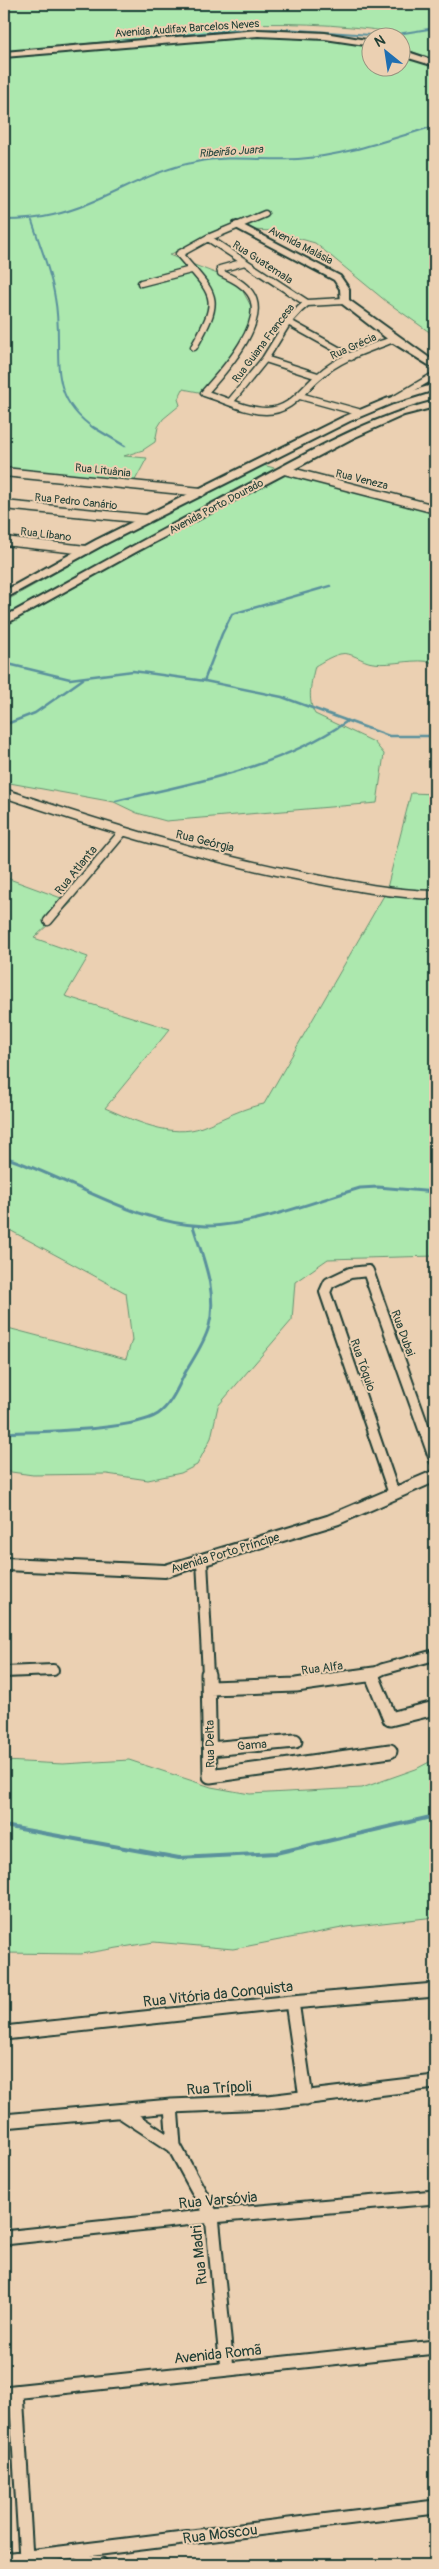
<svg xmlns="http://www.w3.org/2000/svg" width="439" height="2569" font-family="Pangolin,sans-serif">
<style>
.green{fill:#ace8ae;stroke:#669271}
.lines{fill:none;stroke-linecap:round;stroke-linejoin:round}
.stream-far3{stroke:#5a919c;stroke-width:2}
.stream-far2{stroke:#5a919c;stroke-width:2.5}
.stream-far1{stroke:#5a919c;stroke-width:3}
.stream{stroke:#5a919c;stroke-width:4}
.street-far3-casing{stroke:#1f3d34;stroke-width:9}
.street-far2-casing{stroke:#1f3d34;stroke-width:11}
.street-far1-casing{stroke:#1f3d34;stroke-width:14}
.street-casing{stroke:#1f3d34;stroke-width:17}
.secondary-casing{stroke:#1f3d34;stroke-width:4}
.street-far3{stroke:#ebd0b2;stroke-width:6}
.street-far2{stroke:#ebd0b2;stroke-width:8}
.street-far1{stroke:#ebd0b2;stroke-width:10}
.street{stroke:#ebd0b2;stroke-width:13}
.secondary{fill:#ebd0b2;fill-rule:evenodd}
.labels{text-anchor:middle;stroke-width:4;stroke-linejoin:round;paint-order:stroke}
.far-street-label{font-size:11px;fill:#1f3d34;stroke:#ebd0b2}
.far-water-label{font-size:11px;font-style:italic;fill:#24443d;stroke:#ebd0b2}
.street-label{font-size:12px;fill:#1f3d34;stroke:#ebd0b2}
.near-street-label{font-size:15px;fill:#1f3d34;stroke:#ebd0b2}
</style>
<rect width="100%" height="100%" fill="#ebd0b2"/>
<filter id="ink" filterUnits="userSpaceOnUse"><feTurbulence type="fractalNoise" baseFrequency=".02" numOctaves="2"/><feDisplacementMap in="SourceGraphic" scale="10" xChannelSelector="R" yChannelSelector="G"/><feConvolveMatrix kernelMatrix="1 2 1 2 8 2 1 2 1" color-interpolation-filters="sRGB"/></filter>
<g filter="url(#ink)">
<!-- green -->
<path class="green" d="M4,4H435V60L402,48V38L386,37L397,33C338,23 279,22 219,25L221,27L237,29L239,32L4,54Z
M281,34L371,45L372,68H402V52L435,65V336L387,302L315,243L273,231L251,230L235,223L169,255L225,277L240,286L252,308L250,328L236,347L234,357L204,393L183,389L178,399L180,405L163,419L158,427L155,442L143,450L124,456L147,458L133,484L4,471V58L218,37Z
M263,465L435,511V663C415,657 393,666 373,663C362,662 351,651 340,654C331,656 322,662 315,666C311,682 307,700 315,714L374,742L384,754L377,803L166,821L137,813L114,802L4,782V602L126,533Z
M411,793L435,794V1256L328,1259L295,1282L292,1320L218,1406L211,1438L197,1465L181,1473L148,1480L107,1474L33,1475L4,1471V1327L126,1359L132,1340L126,1293L4,1227V877L72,902L34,938L88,957L65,996L170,1029L105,1108C133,1120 172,1139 202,1127C223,1119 242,1108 264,1104L386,892Z
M435,1759V1917L347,1927L233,1949L154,1942L81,1954L4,1953V1761L63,1764L129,1760L211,1787L250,1794L362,1788L416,1769Z"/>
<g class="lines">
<!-- stream-far3 -->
<path class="stream-far3" d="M4,52L232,30L285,29L385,36L435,28
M4,220C21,220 37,219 53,215C103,204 145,171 196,162C229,155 264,161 298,159C345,156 390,139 435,126
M32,221C40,246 51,271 55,298C65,350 42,393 95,429"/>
<!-- stream-far2 -->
<path class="stream-far2" d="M93,427L125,446
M4,663L70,679L133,671L205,681L282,697L389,736H435
M204,681L222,634L232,614L330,586
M4,725L35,713L83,679
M116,801C195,782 277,769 346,722"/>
<!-- stream-far1 -->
<path class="stream-far1" d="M4,1157C70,1178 134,1224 205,1226C249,1227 316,1201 360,1188L378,1187L435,1192
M4,1433C38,1431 132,1431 158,1414C171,1405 178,1387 185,1373C193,1359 205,1342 209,1326C218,1293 203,1258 193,1226"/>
<!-- stream -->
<path class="stream" d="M4,1826L179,1858L276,1853L435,1816"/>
<!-- street-far3 casing -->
<g class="street-far3-casing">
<path id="street-far3" d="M208,238L307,303
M245,262L220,269L221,273C231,278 243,283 250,293C270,321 222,373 204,393C224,399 246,411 266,411C291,411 302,390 319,376C340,357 368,349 394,339
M141,283L191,270
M288,322L351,357
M194,347C223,296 215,296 179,254L208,238L265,214
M265,359L318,376
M300,396L358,412
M393,400L435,375
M231,401L265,359L288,322L300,309L307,303L344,301"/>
</g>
<!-- street-far2 casing -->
<g class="street-far2-casing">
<path id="street-far2" d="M284,470L435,509
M4,472L201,492
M4,505L146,519
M4,541L86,550
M4,793C105,827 206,858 311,878C352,886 393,894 435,895
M48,921L122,833"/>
</g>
<!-- street-far1 casing -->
<g class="street-far1-casing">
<path id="street-far1" d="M394,1494L325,1292L329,1283L350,1273L368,1271L435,1460
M202,1561L208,1675
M4,1672L53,1670
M371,1675L383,1669L435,1655"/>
</g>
<!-- street casing -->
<g class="street-casing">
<path id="street" d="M208,1674L210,1776L390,1751
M372,1675L390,1719L435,1708
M209,1688L296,1685L374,1674
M210,1749L295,1741
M292,2002L306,2098
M4,2033L292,2002L435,1990
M171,2106L174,2146L212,2216L227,2369
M122,2112L174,2146
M4,2121L171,2106L268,2102L435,2082
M4,2238L212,2216L435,2197
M16,2392L26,2558
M4,2393L435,2347
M80,2552L101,2565
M4,2560L435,2507"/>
</g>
<!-- secondary casing -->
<g class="secondary-casing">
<path id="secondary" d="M258,30L325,33L372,41V46L325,39L258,36L4,57V52Z
M402,50L435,61V66L402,56Z
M237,222L340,276L349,289V300L435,362V369L390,341L341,303L340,289L334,280L234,227V223Z
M435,384V390L393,403L350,421L103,545L4,599V591L96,540L343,417L386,399Z
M435,401V407L404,415L353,438L136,552L4,625V617C87,571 170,525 255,481C313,450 370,417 435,401Z
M435,1470V1482L339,1524L165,1577L4,1570V1558L165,1565L327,1516Z"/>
</g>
<!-- street-far3 -->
<use href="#street-far3" class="street-far3"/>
<!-- street-far2 -->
<use href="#street-far2" class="street-far2"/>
<!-- street-far1 -->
<use href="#street-far1" class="street-far1"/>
<!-- street -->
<use href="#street" class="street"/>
<!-- secondary -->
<use href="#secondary" class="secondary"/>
</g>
</g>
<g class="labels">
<!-- far-street labels -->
<g class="far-street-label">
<text transform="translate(187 28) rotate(-4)" y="4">Avenida Audifax Barcelos Neves</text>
<text transform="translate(301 245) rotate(27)" y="4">Avenida Malásia</text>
<text transform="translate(263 262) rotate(33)" y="4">Rua Guatemala</text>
<text transform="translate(263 343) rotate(-53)" y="4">Rua Guiana Francesa</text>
<text transform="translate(353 346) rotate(-24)" y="4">Rua Grécia</text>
<text transform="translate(103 470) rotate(6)" y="4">Rua Lituânia</text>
<text transform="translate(362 479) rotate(14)" y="4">Rua Veneza</text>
<text transform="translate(76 501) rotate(6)" y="4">Rua Pedro Canário</text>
<text transform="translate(216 506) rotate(-28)" y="4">Avenida Porto Dourado</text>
<text transform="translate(46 534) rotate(7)" y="4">Rua Líbano</text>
</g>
<!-- far-water labels -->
<g class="far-water-label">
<text transform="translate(231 151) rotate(-4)" y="4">Ribeirão Juara</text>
</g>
<!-- street labels -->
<g class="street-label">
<text transform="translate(205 841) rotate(14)" y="4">Rua Geórgia</text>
<text transform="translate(76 870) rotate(-51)" y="4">Rua Atlanta</text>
<text transform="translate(403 1333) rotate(70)" y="4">Rua Dubai</text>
<text transform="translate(363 1365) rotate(71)" y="4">Rua Tóquio</text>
<text transform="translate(225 1553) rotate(-17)" y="4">Avenida Porto Príncipe</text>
<text transform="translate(322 1668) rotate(-7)" y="4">Rua Alfa</text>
<text transform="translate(210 1744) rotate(-91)" y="4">Rua Delta</text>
<text transform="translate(252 1745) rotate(-5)" y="4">Gama</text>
</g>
<!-- near-street labels -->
<g class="near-street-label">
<text transform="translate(218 1994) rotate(-6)" y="5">Rua Vitória da Conquista</text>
<text transform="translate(219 2088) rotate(-3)" y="5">Rua Trípoli</text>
<text transform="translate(218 2200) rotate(-5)" y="5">Rua Varsóvia</text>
<text transform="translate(199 2255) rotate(-96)" y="5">Rua Madri</text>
<text transform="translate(218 2354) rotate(-6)" y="5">Avenida Romã</text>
<text transform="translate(220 2534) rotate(-7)" y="5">Rua Moscou</text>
</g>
</g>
<!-- margin -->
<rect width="439" height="2569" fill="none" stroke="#ebd0b2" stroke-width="20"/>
<rect x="10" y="10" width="419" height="2549" fill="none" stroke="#1f3d34" stroke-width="2" filter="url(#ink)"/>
<!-- north arrow -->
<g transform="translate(386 52) rotate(330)"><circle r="24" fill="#ebd0b2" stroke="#999580"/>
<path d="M0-4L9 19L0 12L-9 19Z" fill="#1f6fb2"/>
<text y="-8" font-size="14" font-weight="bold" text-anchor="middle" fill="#1f3d34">N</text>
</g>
</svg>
